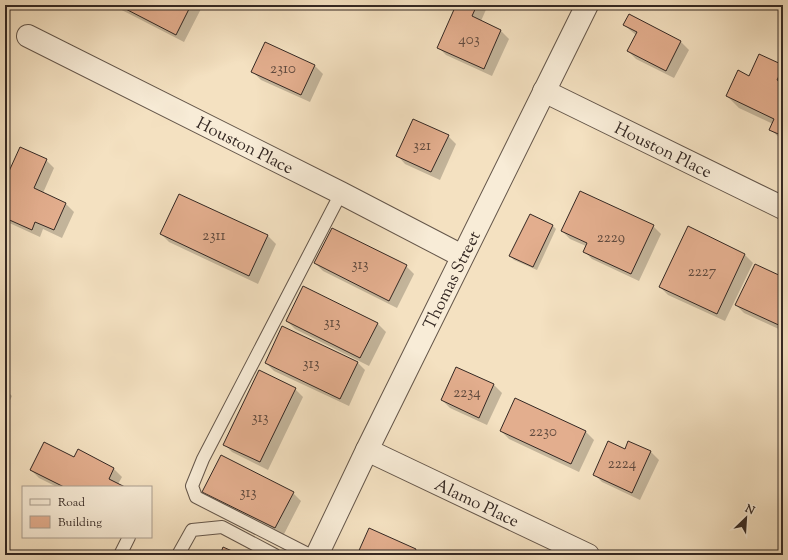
<svg xmlns="http://www.w3.org/2000/svg" width="788" height="560" font-family="'Sorts Mill Goudy',serif">
<style>
.shadow{fill:#0003}
.building{fill:#e3ae8e;stroke:#342823}
.lines{fill:none;stroke-linecap:round;stroke-linejoin:round}
.service-casing{stroke:#64564a;stroke-width:14}
.minor-casing{stroke:#64564a;stroke-width:24}
.service{stroke:#f8ecd7;stroke-width:12}
.minor{stroke:#f8ecd7;stroke-width:22}
.labels{text-anchor:middle;stroke-width:3;stroke-linejoin:round;paint-order:stroke}
.number-label{font-size:15px;fill:#604a3e}
.street-label{font-size:17px;fill:#342823;stroke:#f8ecd7}
</style>
<rect width="100%" height="100%" fill="#f4e1c1"/>
<filter id="stains"><feTurbulence type="fractalNoise" baseFrequency=".005" numOctaves="4"/><feColorMatrix values="0 0 0 0 .2 0 0 0 0 .09 0 0 0 0 .02 0 0 0 .5 -.17"/></filter>
<radialGradient id="worn" r=".72"><stop offset=".6" stop-color="#630" stop-opacity="0"/><stop offset="1" stop-color="#630" stop-opacity=".3"/></radialGradient>
<!-- shadow -->
<path class="shadow" d="M112,5H203L184,42Z
M451,5H488L481,21L501,31L509,39L492,76L446,55L438,47L455,8Z
M629,15L681,42L689,50L674,78L636,59L628,51L636,35L624,25Z
M266,43L315,66L323,74L310,102L261,80L253,72Z
M783,66V141L770,129L773,124L739,108L727,96L749,77Z
M448,136L456,144L440,180L405,164L397,155Z
M46,160L54,168L43,193L66,204L74,212L62,238L43,229L40,237L5,221V182Z
M179,195L268,236L276,244L258,284L169,242L161,234Z
M552,225L556,229L537,270L514,260L510,256Z
M653,226L661,234L639,281L592,259L584,251L586,246L570,239L562,231Z
M688,228L745,255L753,263L725,321L668,295L660,287Z
M332,229L406,266L414,274L397,308L323,271L315,263Z
M783,278V331L744,313L736,305Z
M304,287L378,324L386,332L369,366L295,329L287,321Z
M357,362L365,370L349,406L274,371L266,363Z
M457,368L494,385L502,393L487,425L450,408L442,400Z
M5,389L12,396L5,411Z
M295,389L303,397L268,470L232,452L224,444Z
M516,399L586,432L594,440L579,472L509,439L501,431Z
M629,442L651,452L659,460L640,500L602,482L594,474L625,450Z
M78,451L114,469L122,477L118,484L123,487H57L39,478L31,470L74,458Z
M204,491L293,493L301,501L283,536L212,499Z
M416,550L419,555H358Z"/>
<!-- building -->
<path class="building" d="M118,5H191L176,35Z
M456,5H477L472,16L501,30L484,69L437,48Z
M629,14L681,41L666,71L627,51L637,32L623,25Z
M265,42L315,65L301,95L251,72Z
M759,54L783,65V68L777,80L783,83V136L769,130L774,119L726,96L738,70L749,76Z
M413,119L449,135L431,172L396,156Z
M20,147L47,159L34,188L66,203L54,230L35,222L32,230L5,218V180Z
M580,191L654,225L631,274L583,252L587,243L561,231Z
M179,194L268,235L249,276L160,234Z
M530,214L553,225L533,267L509,256Z
M688,226L745,254L717,314L659,287Z
M332,228L407,265L389,301L314,263Z
M755,264L783,277V327L735,305Z
M303,286L378,323L360,358L286,321Z
M282,326L358,362L340,399L265,363Z
M456,367L494,384L479,418L441,400Z
M259,370L296,388L260,462L223,445Z
M515,398L586,431L571,464L500,431Z
M608,441L625,449L628,441L651,451L632,493L593,475Z
M44,442L74,457L78,449L114,468L109,479L125,487H64L30,470Z
M221,455L294,492L275,528L202,492Z
M369,528L416,549L414,555H357Z
M223,547L241,555H220Z"/>
<g class="lines">
<!-- service casing -->
<g class="service-casing">
<path id="service" d="M120,555L129,537
M178,555L192,530L222,527L275,555
M310,555L196,497L192,486L203,459L341,193"/>
</g>
<!-- minor casing -->
<g class="minor-casing">
<g id="minor">
<path id="s1" d="M28,36L341,193L462,256"/>
<path id="s2" d="M544,91L783,208"/>
<path id="s3" d="M367,450L588,555"/>
<path id="s4" d="M317,555L367,450L587,5"/>
</g>
</g>
<!-- service -->
<use href="#service" class="service"/>
<!-- minor -->
<use href="#minor" class="minor"/>
</g>
<g class="labels">
<!-- number labels -->
<g class="number-label">
<text x="469" y="44">403</text>
<text x="283" y="73">2310</text>
<text x="422" y="150">321</text>
<text x="214" y="240">2311</text>
<text x="611" y="242">2229</text>
<text x="360" y="269">313</text>
<text x="702" y="276">2227</text>
<text x="332" y="327">313</text>
<text x="311" y="368">313</text>
<text x="467" y="397">2234</text>
<text x="260" y="422">313</text>
<text x="543" y="436">2230</text>
<text x="622" y="468">2224</text>
<text x="248" y="497">313</text>
</g>
<!-- street labels -->
<g class="street-label">
<text dy="6" stroke="none"><textPath href="#s1" startOffset="243">Houston Place</textPath></text>
<text dy="6" stroke="none"><textPath href="#s2" startOffset="133">Houston Place</textPath></text>
<text dy="6" stroke="none"><textPath href="#s4" startOffset="306">Thomas Street</textPath></text>
<text dy="6" stroke="none"><textPath href="#s3" startOffset="122">Alamo Place</textPath></text>
</g>
</g>
<!-- margin -->
<rect width="788" height="560" fill="none" stroke="#f4e1c1" stroke-width="20"/>
<rect x="6" y="6" width="776" height="548" fill="none" stroke="#342823" stroke-width="2"/>
<rect x="10" y="10" width="768" height="540" fill="none" stroke="#342823"/>
<!-- legend -->
<rect x="22" y="486" width="130" height="52" fill="#f8ecd7" stroke="#aa9e8f"/>
<rect x="30" y="499" width="20" height="6" fill="#f8ecd7" stroke="#aa9e8f"/>
<text x="58" y="506" font-size="12" fill="#342823">Road</text>
<rect x="30" y="516" width="20" height="12" fill="#e3ae8e" stroke="#aa9e8f"/>
<text x="58" y="526" font-size="12" fill="#342823">Building</text>
<!-- north arrow -->
<g transform="translate(746 518) rotate(25)" stroke="#f8ecd7" stroke-width="3" paint-order="stroke">
<path d="M0-3L7 15L0 10L-7 15Z" fill="#342823"/>
<text y="-6" font-size="11" font-weight="bold" text-anchor="middle" fill="#342823">N</text>
</g>
<rect width="100%" height="100%" filter="url(#stains)"/>
<rect width="100%" height="100%" fill="url(#worn)"/>
</svg>
